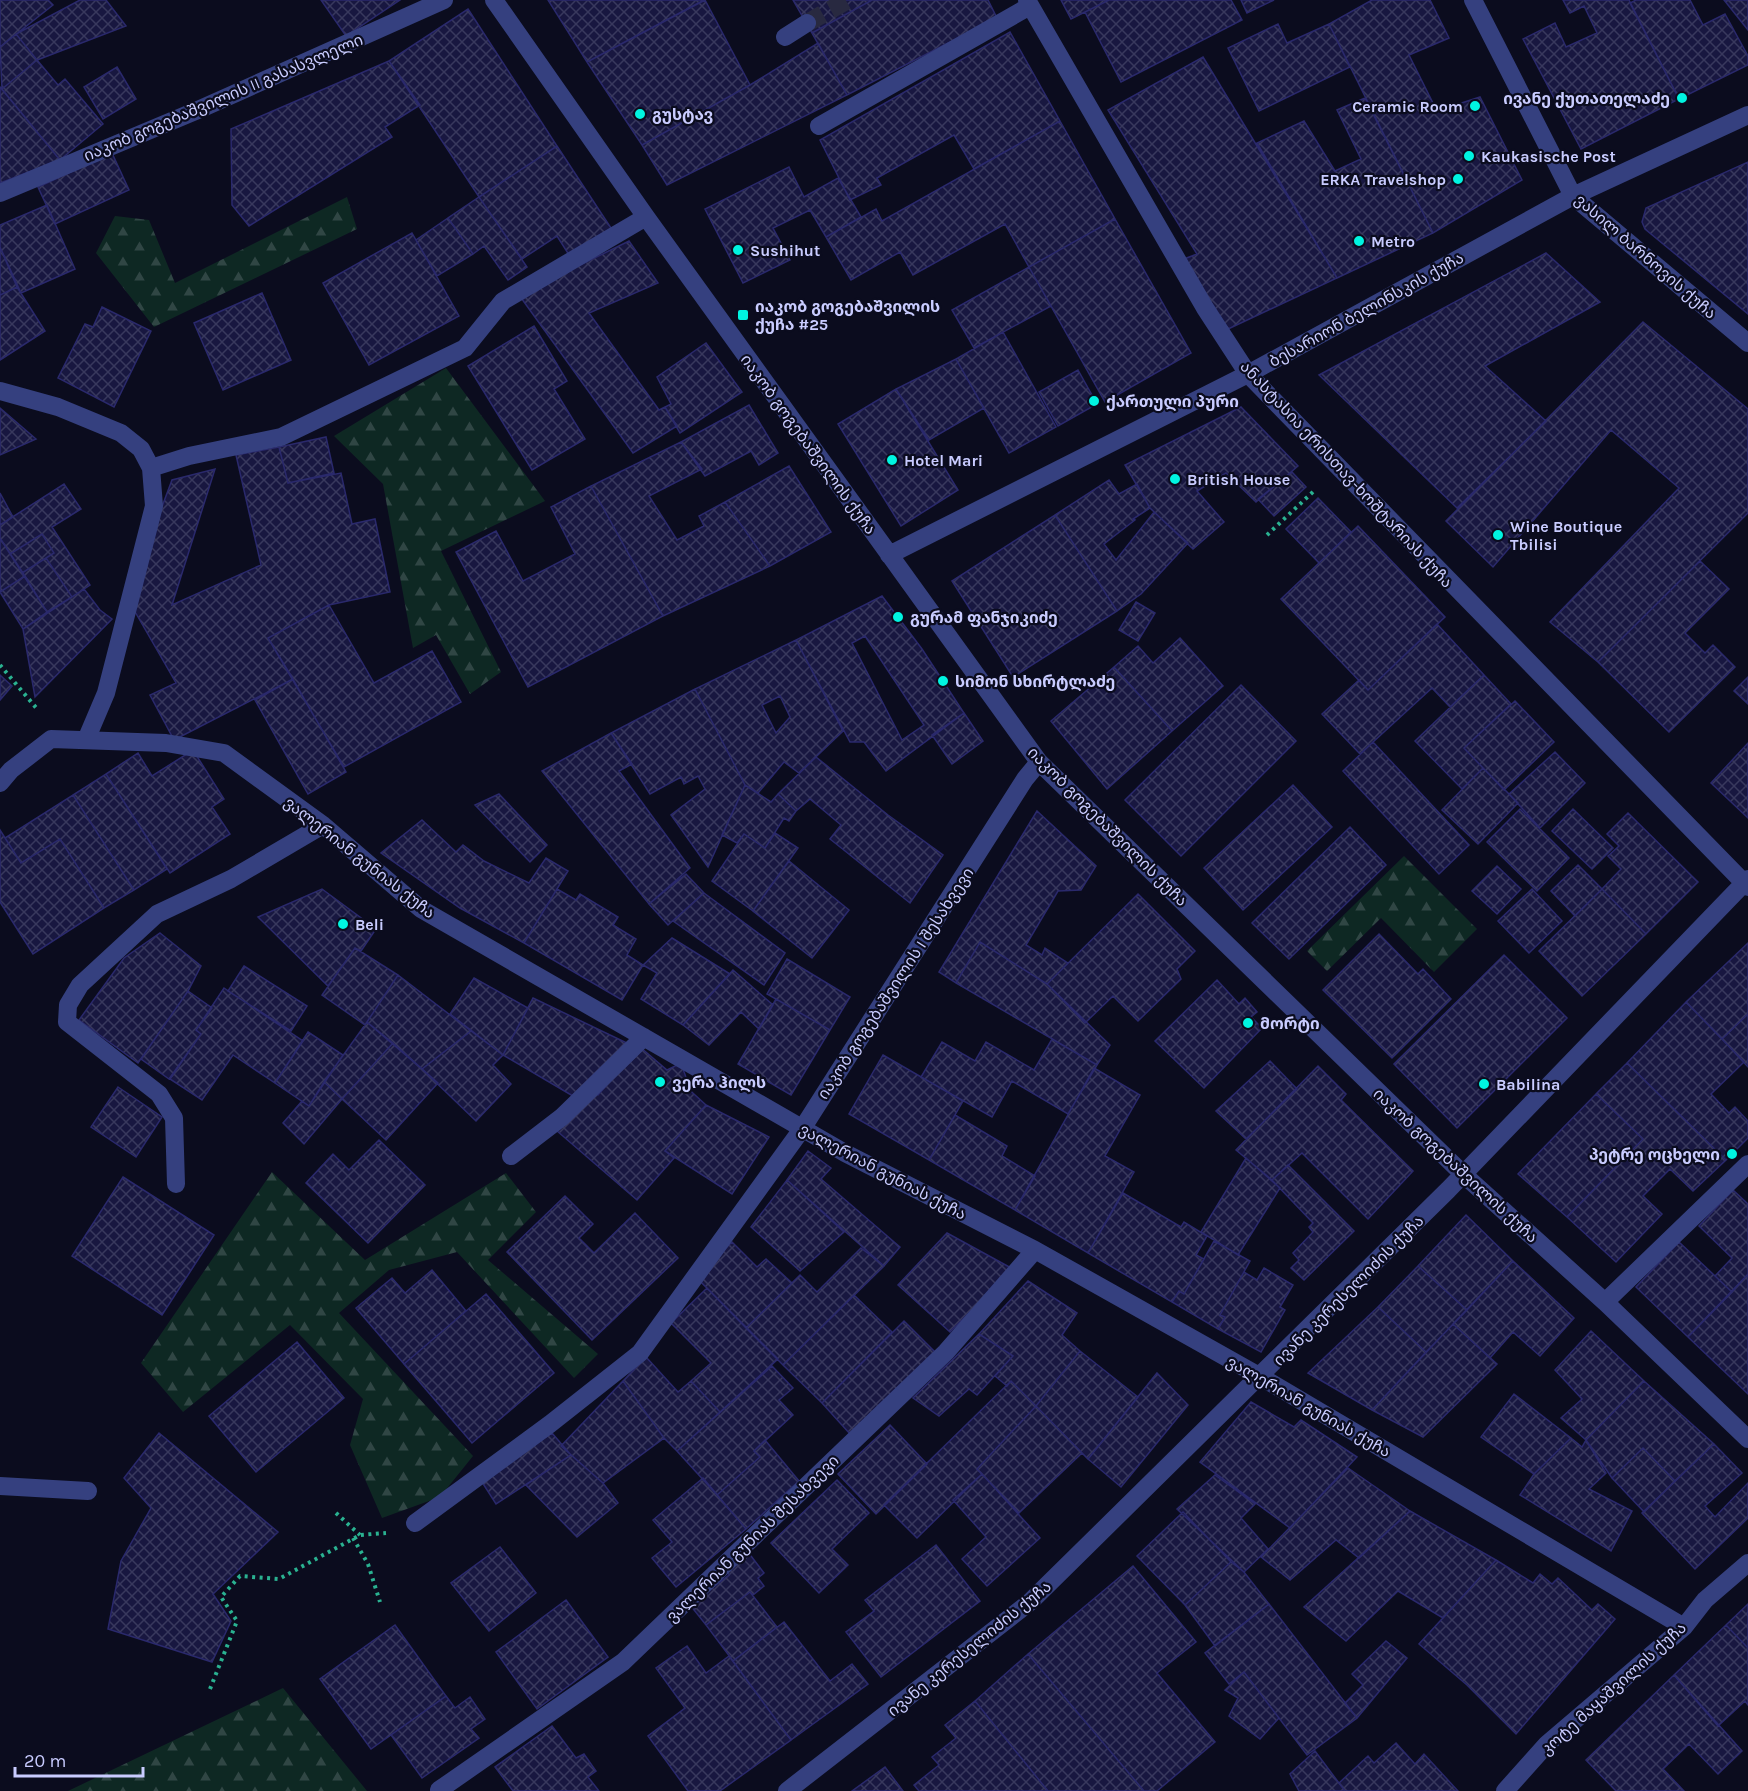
<svg xmlns="http://www.w3.org/2000/svg" width="1748" height="1791" font-family="Karla,'Noto Sans Georgian',sans-serif">
<style>
.forest{fill:url(#forest-firs)}
.building{fill:url(#building-cross-hatch);stroke:#2a296c;stroke-width:1.5;fill-rule:evenodd}
.lines{fill:none;stroke-linecap:round;stroke-linejoin:round}
.minor-tunnel{stroke:#282940;stroke-width:18;stroke-dasharray:18 9;stroke-linecap:butt}
.path{stroke:#2ab291;stroke-width:4;stroke-dasharray:3 4.5;stroke-linecap:butt}
.minor{stroke:#35407f;stroke-width:18}
.poi-dot{fill:#00f4e1;stroke:#0b0c1e;stroke-width:2}
.labels{text-anchor:middle;stroke-width:4.5;stroke-linejoin:round;paint-order:stroke}
.street-label{font-size:16px;fill:#c9ccff;stroke:#0b0c1e}
.poi-label{font-size:16px;font-weight:bold;fill:#c9ccff;stroke:#0b0c1e;text-anchor:start}
</style>
<defs>
<pattern id="forest-firs" width="22" height="20" patternUnits="userSpaceOnUse" patternTransform="scale(1.5)"><rect width="22" height="20" fill="#0e2823"/><path d="M5 1l3.5 6h-7zM16 11l3.5 6h-7z" fill="#304644"/></pattern>
<pattern id="building-cross-hatch" width="8" height="8" patternUnits="userSpaceOnUse" patternTransform="scale(1.5)"><rect width="8" height="8" fill="#181740"/><path d="M0 0l8 8M0 8l8-8" fill="none" stroke="#38385d"/></pattern>
</defs>
<rect width="100%" height="100%" fill="#0b0c1e"/>
<!-- forest -->
<path class="forest" d="M347,197L357,229L154,327L96,253L115,216L149,220L175,283Z
M446,368L545,501L441,551L501,672L470,694L436,635L413,648L383,484L334,436Z
M1404,856L1477,929L1434,972L1381,918L1327,971L1307,951Z
M272,1172L365,1260L506,1173L536,1212L488,1260L598,1354L574,1378L457,1252L389,1270L339,1313L473,1456L440,1497L382,1518L350,1445L363,1399L290,1325L183,1412L141,1363Z
M283,1688L367,1791H68Z"/>
<!-- building -->
<path class="building" d="M0,0H48L53,5L0,47Z
M80,0H106L126,26L37,60L16,34Z
M321,0H400L346,36Z
M548,0H704L587,62Z
M705,0L750,85L642,145L587,62Z
M793,0H872L812,33Z
M872,0H988L997,18L847,95L812,33Z
M1061,0H1109L1071,19Z
M1109,0H1231L1242,20L1121,82L1085,12Z
M1241,0H1274L1247,13Z
M1372,0H1430L1449,38L1409,55L1437,111L1480,97L1522,180L1433,233L1329,24Z
M1563,0H1629L1679,99L1581,149L1523,39L1555,23L1566,47L1597,33L1584,6L1570,13Z
M1636,0H1690L1703,25L1725,14L1748,56V65L1679,99L1630,3Z
M1724,0H1748V30Z
M468,9L557,146L479,197L389,61Z
M1278,24L1287,43L1329,24L1350,67L1259,111L1228,48Z
M1010,32L1060,121L974,169L954,135L877,178L881,185L850,200L820,140Z
M16,34L37,60L2,89L0,47Z
M818,43L847,95L667,185L642,145L750,85Z
M1203,57L1337,278L1226,330L1184,259L1197,254L1108,110Z
M37,60L58,85L65,79L103,124L60,160L2,89Z
M389,61L420,105L385,127L392,137L249,226L232,205L231,129Z
M117,67L136,99L103,119L84,87Z
M0,87L60,160L0,183Z
M1365,98L1433,233L1337,278L1257,143L1304,121L1335,171L1361,159L1337,110Z
M1060,121L1115,219L1029,267L1005,224L913,275L900,252L851,280L826,237L876,209L882,221Z
M557,146L613,231L571,258L557,236L522,259L479,197Z
M112,153L129,190L55,224L38,187Z
M1748,162V314L1645,229L1642,222L1646,208Z
M789,167L804,197L838,178L861,217L826,237L810,210L773,228L790,260L743,283L705,209Z
M479,197L527,267L508,280L484,246L473,254L448,218Z
M47,205L75,269L21,293L0,247V225Z
M448,218L473,254L437,276L416,240Z
M1115,219L1191,353L1105,402L1029,267Z
M412,233L459,316L369,365L323,283Z
M629,241L658,283L589,313L659,410L665,407L677,426L633,453L519,295Z
M0,247L17,287L0,295Z
M1546,253L1600,302L1485,366L1546,421L1457,508L1319,375Z
M1029,267L1051,306L974,348L952,310Z
M17,287L45,331L0,360V295Z
M262,293L291,360L223,390L194,323Z
M102,307L151,331L114,407L58,378L85,324L93,327Z
M1643,322L1748,409V513L1598,662L1550,622L1679,488L1611,430L1493,567L1446,521Z
M534,326L567,381L554,389L585,439L532,470L468,366Z
M1003,332L1056,427L1009,453L956,359Z
M706,343L742,392L680,433L665,407L671,404L657,377Z
M956,359L984,408L929,440L896,389Z
M1078,370L1097,404L1058,426L1039,392Z
M896,389L958,490L901,526L838,424Z
M749,405L778,453L759,465L751,451L705,476L681,442Z
M1241,407L1298,466L1256,502L1226,473L1197,491L1224,522L1193,549L1150,508L1125,465Z
M0,408L36,439L0,455Z
M326,437L334,473L288,483L279,447Z
M681,442L702,469L649,496L677,540L704,526L699,516L725,502L770,566L663,616L591,486Z
M279,447L288,483L341,473L352,524L375,519L390,592L329,605L268,638L293,679L174,740L150,695L176,683L134,610L151,536L172,480L215,469L172,605L261,565L236,455Z
M789,466L831,532L770,566L725,502Z
M1292,472L1306,487L1274,516L1258,499Z
M1109,480L1119,494L1137,484L1150,508L1133,519L1135,520L1104,544L1116,560L1154,512L1188,543L1141,594L1117,611L1055,515Z
M64,484L81,509L52,527L90,585L72,597L46,558L54,553L42,534L10,554L0,538V525Z
M591,486L663,616L528,687L456,552L496,531L523,581L575,554L551,507Z
M0,493L13,517L0,525Z
M1318,498L1351,532L1319,563L1286,529Z
M1055,515L1117,611L1013,677L952,581Z
M1358,526L1445,617L1368,690L1281,599Z
M42,534L54,553L22,573L10,554Z
M0,538L25,576L0,592Z
M46,558L72,597L47,612L22,573Z
M1700,561L1729,589L1685,633L1705,653L1713,645L1735,667L1669,732L1598,662Z
M25,576L47,612L23,629L0,592Z
M84,589L100,610L112,619L35,697L23,629Z
M882,596L922,649L964,713L886,771L864,742H850L796,640ZM865,636L924,725L902,740L852,643Z
M1136,602L1155,613L1138,641L1119,630Z
M329,605L374,683L432,651L461,702L344,767L268,638Z
M1437,624L1484,675L1450,707L1432,688L1360,754L1322,714L1359,680L1368,690Z
M1180,638L1223,686L1172,731L1114,667L1138,646L1153,663Z
M796,640L843,731L799,773L784,762L758,793L745,785L695,689ZM780,696L790,717L776,733L762,705Z
M1114,667L1172,731L1107,789L1051,721Z
M0,675L12,686L0,700Z
M1484,675L1511,704L1464,748L1483,768L1462,789L1415,741Z
M1748,677V704L1734,691Z
M293,679L346,772L308,794L255,700Z
M1241,685L1296,741L1181,856L1125,800Z
M695,689L745,785L708,867L671,815L705,789L698,776L684,784L681,777L650,794L611,733Z
M1515,701L1554,742L1504,790L1464,748Z
M964,713L983,741L952,764L932,735Z
M611,733L632,764L619,771L690,868L649,904L542,771Z
M1373,742L1469,845L1439,874L1343,771Z
M1748,743V818L1711,783Z
M193,750L224,799L212,807L230,834L170,873L106,774L138,753L152,776Z
M1555,752L1585,783L1540,828L1509,794Z
M816,757L888,815L943,855L910,903L830,839L841,825L810,799L796,811L778,794Z
M1483,768L1518,803L1478,844L1442,810Z
M106,774L167,869L134,890L73,795Z
M745,785L771,802L778,794L796,811L789,821L784,818L765,848L744,834L737,843L722,835Z
M1293,785L1332,827L1243,910L1204,868Z
M499,794L547,845L530,862L475,805Z
M73,795L134,890L104,908L60,839L21,863L5,838Z
M1520,809L1569,858L1537,891L1487,842Z
M1573,809L1613,848L1592,869L1552,831Z
M1037,811L1096,866L1081,890L1058,891L1026,945L1042,955L1045,948L1068,963L1047,984L980,942L956,983L939,972Z
M1628,813L1698,882L1646,934L1602,889L1621,869L1608,856L1619,846L1607,834Z
M422,820L456,852L463,845L484,861L529,883L546,858L568,871L524,943L460,908L381,853Z
M1350,827L1386,865L1289,959L1252,923Z
M0,830L21,863L60,839L104,908L33,954L0,902Z
M775,833L798,848L753,911L712,881L744,834L765,848Z
M789,861L849,910L812,958L753,911Z
M1578,865L1602,889L1575,916L1551,891Z
M1497,866L1521,889L1497,914L1472,891Z
M686,874L704,893L668,925L649,904Z
M322,889L376,929L361,951L355,948L328,986L258,917Z
M557,889L576,900L580,894L618,917L613,925L636,939L627,955L643,965L622,1000L524,943Z
M1532,889L1562,921L1529,953L1498,921Z
M1602,889L1646,934L1582,996L1539,951Z
M704,893L785,953L764,985L673,921Z
M1138,894L1195,951L1177,969L1181,979L1138,1021L1113,996L1085,1023L1047,984Z
M160,933L201,966L188,991L138,1063L79,1020L124,958Z
M1379,934L1418,974L1423,969L1451,999L1392,1058L1323,990Z
M672,938L730,974L683,1025L641,999L657,973L643,965Z
M980,942L1047,984L1110,1045L1097,1065L956,983Z
M1748,943V1014L1722,1039L1686,1002Z
M355,948L398,975L365,1025L322,995Z
M1504,955L1567,1018L1457,1128L1394,1064Z
M787,959L850,997L830,1030L767,994Z
M244,966L307,1006L291,1031L228,991Z
M733,970L773,1005L759,1029L741,1012L709,1045L683,1025Z
M398,975L471,1031L422,1069L367,1022Z
M474,978L528,1008L503,1055L450,1014Z
M1217,980L1239,1004L1245,998L1257,1012L1251,1017L1262,1028L1204,1088L1155,1041Z
M224,988L303,1041L275,1083L233,1055L202,1100L170,1079L201,1034L196,1030Z
M188,991L212,1008L196,1030L201,1034L169,1079L141,1059Z
M533,998L631,1045L578,1099L503,1055Z
M776,999L830,1030L791,1095L738,1064Z
M1686,1002L1744,1062L1711,1094L1729,1113L1735,1107L1748,1121V1138L1726,1160L1627,1063Z
M1748,1014V1067L1722,1039Z
M367,1022L393,1043L342,1099L324,1082Z
M471,1031L503,1055L493,1065L511,1084L476,1121L422,1069Z
M308,1032L343,1055L309,1106L275,1083Z
M1052,1039L1097,1065L1068,1114L1012,1081L992,1117L921,1077L942,1042L975,1061L986,1042L1034,1070Z
M393,1043L438,1083L386,1140L342,1099Z
M640,1047L667,1070L677,1065L683,1069L687,1080L683,1084L706,1105L665,1151L674,1158L637,1200L557,1131L592,1089L598,1095Z
M883,1055L963,1101L929,1160L849,1114Z
M1270,1061L1297,1089L1246,1139L1216,1111Z
M1627,1063L1726,1160L1693,1191L1670,1169L1643,1196L1662,1214L1616,1262L1567,1217L1643,1139L1596,1094Z
M1318,1066L1346,1094L1341,1100L1413,1171L1368,1219L1302,1153L1272,1180L1236,1150Z
M1094,1068L1140,1095L1105,1156L1134,1172L1088,1253L1015,1210Z
M324,1082L342,1099L304,1144L283,1123L302,1101L309,1106Z
M118,1087L162,1117L136,1157L91,1127Z
M1596,1094L1643,1139L1567,1217L1518,1174Z
M706,1105L769,1137L732,1194L665,1151Z
M955,1115L1007,1146L1002,1156L1035,1176L1015,1210L929,1160Z
M379,1140L425,1185L368,1243L306,1183L333,1154L349,1170Z
M808,1151L831,1168L821,1179L900,1247L884,1266L787,1180Z
M1246,1158L1280,1188L1238,1255L1201,1232Z
M1288,1165L1354,1231L1304,1280L1291,1268L1299,1260L1293,1253L1313,1232L1309,1227L1313,1223L1272,1180Z
M123,1177L214,1235L162,1315L72,1256Z
M787,1180L844,1232L800,1271L751,1227Z
M1733,1190L1748,1204V1274L1732,1292L1715,1276L1732,1258L1699,1226Z
M1123,1193L1181,1227L1184,1222L1207,1236L1196,1255L1204,1259L1184,1294L1179,1291L1172,1302L1088,1253Z
M565,1196L593,1224L579,1238L594,1253L635,1213L678,1258L592,1340L507,1252Z
M1466,1215L1513,1261L1467,1310L1418,1266Z
M947,1233L1013,1269L950,1332L898,1285Z
M1214,1241L1250,1261L1220,1315L1225,1317L1218,1329L1172,1302L1179,1291L1184,1294Z
M732,1242L757,1267L766,1259L792,1283L746,1328L696,1277Z
M1679,1242L1732,1292L1688,1337L1636,1287Z
M861,1248L884,1266L783,1365L746,1328L800,1275L817,1292Z
M1513,1261L1574,1318L1540,1356L1513,1332L1490,1358L1453,1324Z
M1418,1266L1467,1310L1426,1352L1378,1307Z
M1264,1268L1293,1285L1280,1307L1285,1310L1261,1352L1218,1329L1225,1317L1220,1315L1244,1272L1257,1280Z
M432,1270L466,1311L404,1364L356,1308L392,1278L405,1293Z
M1748,1274V1394L1688,1337Z
M1028,1281L1077,1313L1062,1335L1080,1351L1036,1406L1011,1381L1007,1386L995,1376L1013,1356L979,1334Z
M707,1288L778,1359L720,1412L691,1381L711,1363L671,1323Z
M486,1294L554,1373L472,1443L404,1364Z
M854,1295L892,1332L822,1403L783,1365Z
M1378,1307L1426,1352L1372,1410L1308,1373Z
M904,1321L936,1353L850,1434L822,1403Z
M1453,1324L1497,1364L1423,1437L1372,1410Z
M1591,1331L1644,1381L1586,1440L1561,1418L1582,1399L1555,1370Z
M979,1334L1013,1356L977,1395L969,1389L939,1416L913,1398Z
M297,1342L344,1398L256,1472L209,1416Z
M1080,1351L1138,1397L1088,1459L1036,1406Z
M646,1357L678,1392L691,1381L720,1412L677,1451L664,1438L623,1381Z
M772,1366L793,1388L779,1400L793,1415L754,1451L760,1457L717,1495L677,1451Z
M1157,1373L1188,1405L1121,1487L1088,1459Z
M623,1381L664,1438L603,1483L561,1446Z
M1011,1381L1036,1406L977,1469L982,1474L917,1538L884,1505Z
M1644,1381L1714,1444L1675,1481L1643,1448L1612,1478L1586,1440Z
M1514,1394L1571,1438L1534,1474L1481,1437Z
M1251,1402L1294,1427L1301,1420L1357,1457L1290,1528L1200,1462Z
M1036,1406L1082,1453L1019,1513L977,1469Z
M890,1425L927,1464L876,1514L838,1474Z
M159,1433L278,1532L213,1594L231,1621L212,1662L108,1629L121,1561L151,1508L124,1478Z
M552,1433L571,1455L496,1504L480,1479Z
M1571,1438L1582,1447L1586,1440L1606,1473L1589,1489L1632,1511L1611,1551L1520,1495L1534,1474Z
M765,1440L799,1481L746,1529L717,1495L760,1457L754,1451Z
M1714,1444L1742,1473L1705,1506L1715,1517L1748,1483V1518L1695,1569L1642,1513Z
M1643,1448L1675,1481L1644,1512L1612,1478Z
M571,1455L603,1483L618,1503L577,1537L526,1485Z
M1348,1468L1410,1511L1359,1558L1336,1540L1290,1580L1261,1557Z
M982,1474L1040,1538L987,1586L962,1559L986,1537L953,1500Z
M1215,1475L1255,1504L1241,1518L1268,1549L1244,1572L1177,1509Z
M703,1478L746,1529L676,1587L652,1558L672,1542L653,1520Z
M837,1480L869,1513L832,1549L848,1565L819,1593L771,1543Z
M1410,1511L1496,1560L1443,1618L1398,1591L1346,1641L1304,1607Z
M1183,1512L1231,1562L1185,1605L1137,1556Z
M936,1545L980,1601L881,1677L846,1632L874,1611L865,1600Z
M500,1547L536,1593L489,1631L451,1583Z
M748,1552L764,1573L758,1578L764,1586L753,1595L750,1592L706,1625L690,1605L729,1575L726,1569Z
M1496,1560L1533,1583L1540,1574L1552,1584L1558,1578L1592,1610L1598,1604L1615,1619L1516,1734L1467,1685L1419,1644Z
M1231,1562L1244,1572L1269,1604L1215,1646L1185,1605Z
M1133,1566L1196,1642L1157,1673L1215,1742L1157,1791H1144L1028,1654Z
M750,1592L777,1627L733,1661L706,1625Z
M566,1600L608,1657L537,1709L496,1652Z
M1269,1604L1357,1718L1307,1755L1244,1672L1229,1684L1205,1653Z
M1748,1604V1648L1726,1625Z
M784,1622L830,1681L852,1664L868,1684L791,1740L733,1661Z
M395,1625L446,1696L371,1749L320,1679Z
M1726,1625L1748,1648V1705L1745,1701L1718,1726L1674,1675Z
M1386,1641L1407,1658L1357,1718L1345,1703L1363,1685L1352,1674Z
M687,1646L706,1673L729,1656L791,1740L720,1791H688L648,1736L685,1708L656,1668Z
M1028,1654L1144,1791H1048L975,1701Z
M1244,1672L1279,1718L1260,1739L1229,1716L1238,1698L1225,1690Z
M1674,1675L1742,1751L1718,1774L1689,1744L1663,1769L1684,1791H1616L1586,1760Z
M446,1696L455,1708L470,1697L485,1719L471,1729L479,1738L422,1778L391,1735Z
M975,1701L1048,1791H919L914,1785L939,1765L932,1757L956,1738L945,1725Z
M552,1726L576,1758L584,1754L596,1771L588,1777L599,1791H513L495,1767Z
M1396,1743L1415,1764L1424,1754L1458,1791H1345L1339,1783L1368,1756L1374,1763Z
M1315,1751L1345,1791H1299L1290,1774Z
M885,1767L903,1791H852Z"/>
<g class="lines">
<!-- minor-tunnel -->
<path class="minor-tunnel" d="M807,23L848,0"/>
<!-- path -->
<path class="path" d="M1267,535L1316,489
M0,665L38,710
M336,1513L360,1535
M353,1538L368,1564L380,1602
M210,1689L237,1621L221,1597L240,1576L279,1579L360,1535L386,1533"/>
<!-- minor -->
<path class="minor" d="M494,0L646,217L1039,762L1463,1174L1605,1302L1748,1439
M1027,0L1205,308L1248,374L1748,887
M1473,0L1573,196L1748,343
M785,37L807,23
M819,126L1030,6
M0,193L198,110L444,0
M0,391L58,407L121,433L141,449L151,468L154,506L106,693L86,740
M151,468L189,456L281,437L465,348L503,301L646,217
M889,555L1248,374L1573,196L1748,115
M0,783L11,770L51,739L166,743L224,753L323,825L421,909L845,1153L1035,1250L1261,1377L1684,1627
M511,1156L562,1117L644,1037
M176,1184L174,1118L159,1094L67,1022L68,1005L80,985L157,914L231,879L323,825
M1605,1302L1748,1164
M0,1486L88,1491
M415,1523L550,1424L640,1353L802,1129L1025,779L1039,762
M439,1790L623,1662L946,1352L1035,1250
M787,1791L1030,1602L1448,1190L1748,879
M1505,1791L1547,1744L1684,1627L1705,1600L1748,1563"/>
</g>
<!-- markers -->
<g class="poi-dot">
<circle cx="1682" cy="98" r="6"/>
<circle cx="1475" cy="106" r="6"/>
<circle cx="640" cy="114" r="6"/>
<circle cx="1469" cy="156" r="6"/>
<circle cx="1458" cy="179" r="6"/>
<circle cx="1359" cy="241" r="6"/>
<circle cx="738" cy="250" r="6"/>
<rect x="737" y="309" width="12" height="12" rx="3"/>
<circle cx="1094" cy="401" r="6"/>
<circle cx="892" cy="460" r="6"/>
<circle cx="1175" cy="479" r="6"/>
<circle cx="1498" cy="535" r="6"/>
<circle cx="898" cy="617" r="6"/>
<circle cx="943" cy="681" r="6"/>
<circle cx="343" cy="924" r="6"/>
<circle cx="1248" cy="1023" r="6"/>
<circle cx="660" cy="1082" r="6"/>
<circle cx="1484" cy="1084" r="6"/>
<circle cx="1732" cy="1154" r="6"/>
</g>
<g class="labels">
<!-- street labels -->
<g class="street-label">
<text transform="translate(223 97) rotate(-23)" y="6">იაკობ გოგებაშვილის II გასასვლელი</text>
<text transform="translate(1646 256) rotate(41)" y="6">ვასილ ბარნოვის ქუჩა</text>
<text transform="translate(1366 309) rotate(-29)" y="6">ბესარიონ ბელინსკის ქუჩა</text>
<text transform="translate(809 444) rotate(54)" y="6">იაკობ გოგებაშვილის ქუჩა</text>
<text transform="translate(1347 474) rotate(47)" y="6">ანასტასია ერისთავ-ხოშტარიას ქუჩა</text>
<text transform="translate(1108 826) rotate(45)" y="6">იაკობ გოგებაშვილის ქუჩა</text>
<text transform="translate(360 857) rotate(38)" y="6">ვალერიან გუნიას ქუჩა</text>
<text transform="translate(895 983) rotate(-57)" y="6">იაკობ გოგებაშვილის I შესახვევი</text>
<text transform="translate(1456 1165) rotate(43)" y="6">იაკობ გოგებაშვილის ქუჩა</text>
<text transform="translate(883 1171) rotate(28)" y="6">ვალერიან გუნიას ქუჩა</text>
<text transform="translate(1348 1290) rotate(-45)" y="6">ივანე კერესელიძის ქუჩა</text>
<text transform="translate(1309 1406) rotate(30)" y="6">ვალერიან გუნიას ქუჩა</text>
<text transform="translate(752 1538) rotate(-44)" y="6">ვალერიან გუნიას შესახვევი</text>
<text transform="translate(969 1648) rotate(-39)" y="6">ივანე კერესელიძის ქუჩა</text>
<text transform="translate(1613 1688) rotate(-42)" y="6">კოტე მაყაშვილის ქუჩა</text>
</g>
<!-- poi labels -->
<g class="poi-label">
<text x="1670" y="104" text-anchor="end">ივანე ქუთათელაძე</text>
<text x="1463" y="112" text-anchor="end">Ceramic Room</text>
<text x="652" y="120">გუსტავ</text>
<text x="1481" y="162">Kaukasische Post</text>
<text x="1446" y="185" text-anchor="end">ERKA Travelshop</text>
<text x="1371" y="247">Metro</text>
<text x="750" y="256">Sushihut</text>
<text x="755" y="312">იაკობ გოგებაშვილის<tspan x="755" dy="18">ქუჩა #25</tspan></text>
<text x="1106" y="407">ქართული პური</text>
<text x="904" y="466">Hotel Mari</text>
<text x="1187" y="485">British House</text>
<text x="1510" y="532">Wine Boutique<tspan x="1510" dy="18">Tbilisi</tspan></text>
<text x="910" y="623">გურამ ფანჯიკიძე</text>
<text x="955" y="687">სიმონ სხირტლაძე</text>
<text x="355" y="930">Beli</text>
<text x="1260" y="1029">მორტი</text>
<text x="672" y="1088">ვერა ჰილს</text>
<text x="1496" y="1090">Babilina</text>
<text x="1720" y="1160" text-anchor="end">პეტრე ოცხელი</text>
</g>
</g>
<!-- scale -->
<path d="M15 1767v9h128v-9" fill="none" stroke="#c9ccff" stroke-width="3"/>
<text x="24" y="1767" font-size="18" fill="#c9ccff" stroke="#0b0c1e" stroke-width="4.5" paint-order="stroke">20 m</text>
</svg>
